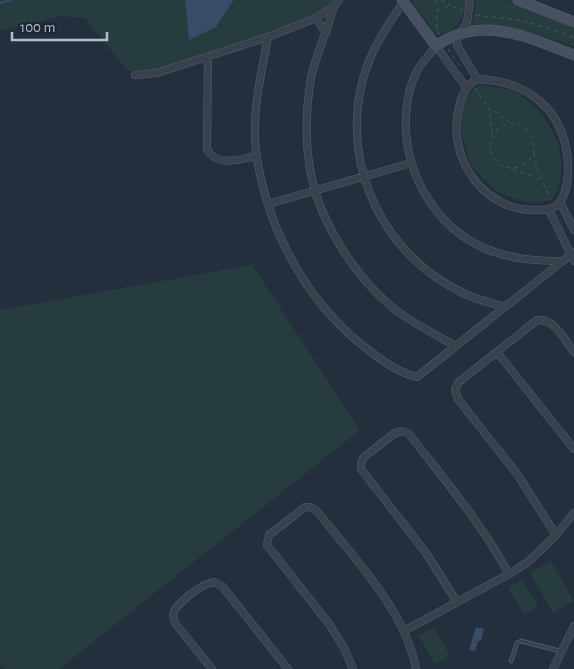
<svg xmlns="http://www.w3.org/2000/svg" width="574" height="669" font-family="'Alegreya Sans',sans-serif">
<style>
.green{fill:#263c3f}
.water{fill:#394c67}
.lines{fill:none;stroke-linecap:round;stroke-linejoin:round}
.stream{stroke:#394c67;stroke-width:2}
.lane-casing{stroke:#565f6c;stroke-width:4.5}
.street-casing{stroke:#565f6c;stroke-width:8}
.secondary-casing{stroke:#565f6c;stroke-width:11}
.path{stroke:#44595c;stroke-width:1;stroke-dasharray:4 4;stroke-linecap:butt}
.lane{stroke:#38414e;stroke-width:3}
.street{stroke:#38414e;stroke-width:7}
.secondary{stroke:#465061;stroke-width:10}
</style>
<rect width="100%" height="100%" fill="#242f3e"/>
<!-- green -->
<path class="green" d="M0,0H185L189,39L230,8L234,0H334L328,7L318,12L267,34L156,70L128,71L85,18L62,16L0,31Z
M412,0H466C466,16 455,36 436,34L414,5Z
M476,0H506L574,25V47C539,33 514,25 475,24L472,19L475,11Z
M480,85C490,87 502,87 511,90C519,93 527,100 533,106C559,130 570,164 554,197C541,205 531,204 517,199C509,197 500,194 493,188C486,182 477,173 472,165C463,147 454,108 471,92C473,89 477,87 480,85Z
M252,265L360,430L59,669H5L0,664V310Z
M551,561L574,601L553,613L530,573Z
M522,580L538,607L524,615L508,588Z
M434,627L450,656L435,664L419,636Z"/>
<!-- water -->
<path class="water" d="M185,0H234L216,27L189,40Z
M476,627L484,629L481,641H478L475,651L469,650Z"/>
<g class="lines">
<!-- stream -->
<path class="stream" d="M0,3L10,0"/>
<!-- lane casing -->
<g class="lane-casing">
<path id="lane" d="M511,661L517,643L521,641L560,651"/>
</g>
<!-- street casing -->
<g class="street-casing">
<path id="street" d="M339,0L334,6C328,30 316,54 311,78C306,108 305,139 310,169C318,218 353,275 392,307C412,323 434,334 456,346
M405,0C387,26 369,52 362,83C341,169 386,258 465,294C478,300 492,303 505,307
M470,0L467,22L457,40V45L477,79
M316,18L326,33
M268,37C261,76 250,118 257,158C269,234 309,306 371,352C385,363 400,373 417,377L574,252
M208,57L207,149C217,168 239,159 256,156
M135,75L157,73L268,37L316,18L334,6
M477,79C528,81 564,109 568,162C569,174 567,192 560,202C555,209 547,210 539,210C484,213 446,158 459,107C462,95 466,85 477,79Z
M466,87L436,46C430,54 422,62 417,71C410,84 407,100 406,115C403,170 433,225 484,248C509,259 535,261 562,261
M560,202L574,230
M268,204L411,163
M549,210L574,261
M497,352L574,449
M556,535L517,474L458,399L455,389L459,382L537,320C554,318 565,340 574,352
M457,602L426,553L361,469V463L364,457L395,433L403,431L409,434C445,480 481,523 509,574
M404,631L509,574L528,562L556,535L574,513
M212,669L175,623L173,614C176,603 203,583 214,582L222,586L288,669
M353,669L344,648L329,624L267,545L269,535L305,507H310L316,510C353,557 405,609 416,669
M553,669L574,626"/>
</g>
<!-- secondary casing -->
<g class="secondary-casing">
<path id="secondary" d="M402,0L436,46C480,14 528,37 574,55
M518,0L574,22"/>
</g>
<!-- path -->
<path class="path" d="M436,0C439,12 434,24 439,35
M441,0L450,5
M438,12C447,4 452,6 463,10
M476,15L520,20L554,30L574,38
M448,49L461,68
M475,88L489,108
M490 146a22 22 0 1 1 44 0a22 22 0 1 1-44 0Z
M492,134L489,108L511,123
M534,153L538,173L551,200
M513,169L533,177L541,182"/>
<!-- lane -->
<use href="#lane" class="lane"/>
<!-- street -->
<use href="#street" class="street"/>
<!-- secondary -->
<use href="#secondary" class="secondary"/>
</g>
<!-- scale -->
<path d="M12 32v8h95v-8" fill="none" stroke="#b4bcc9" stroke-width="2.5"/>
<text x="20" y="32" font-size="15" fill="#b4bcc9" stroke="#1d2633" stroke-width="4" paint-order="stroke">100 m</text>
</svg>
